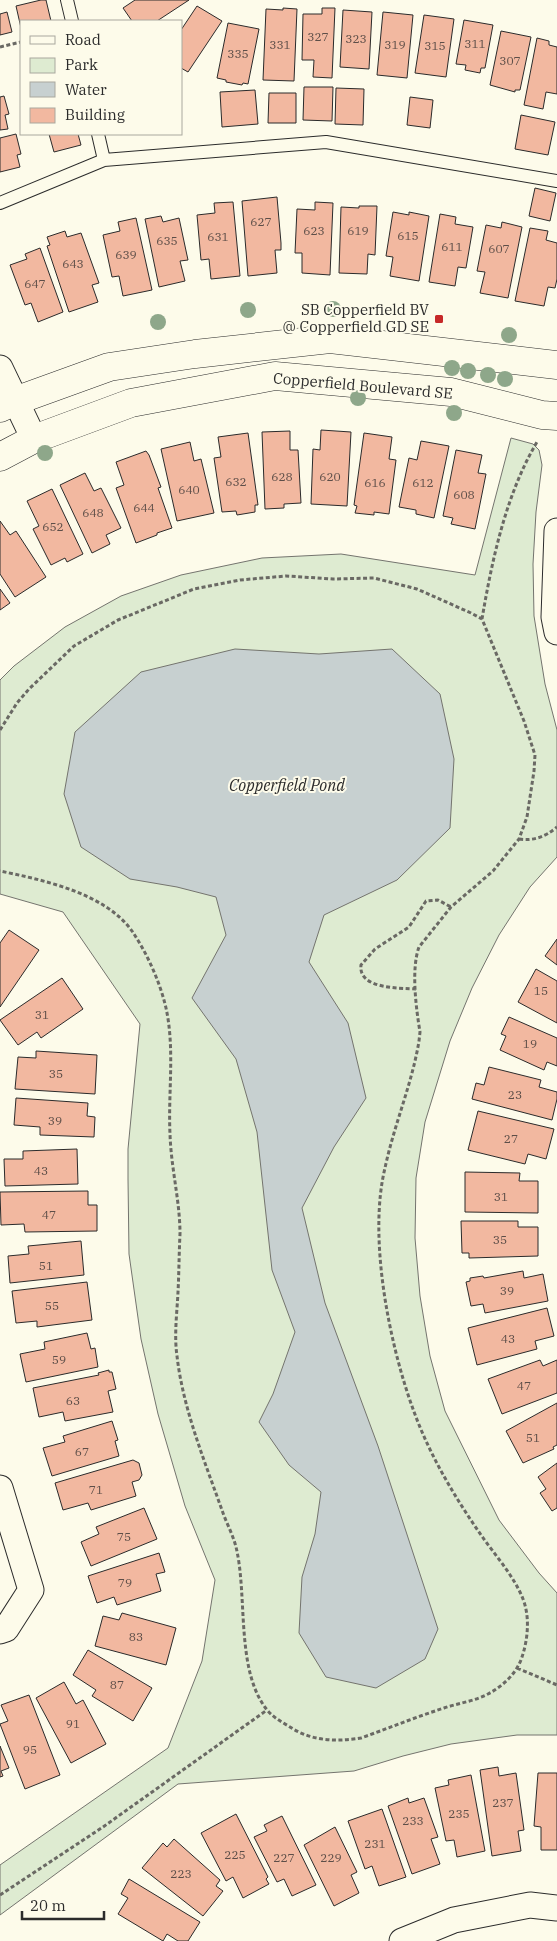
<svg xmlns="http://www.w3.org/2000/svg" width="557" height="1941" font-family="'IBM Plex Serif',serif">
<style>
.green{fill:#deebd1;stroke:#74746e}
.water{fill:#c7d0d0;stroke:#74746e}
.building{fill:#f2b8a0;stroke:#2b2b2b}
.lines{fill:none;stroke-linecap:round;stroke-linejoin:round}
.service-casing{stroke:#2b2b2b;stroke-width:14}
.minor-casing{stroke:#2b2b2b;stroke-width:27}
.tertiary-casing{stroke:#2b2b2b;stroke-width:29}
.path{stroke:#6a6964;stroke-width:3;stroke-dasharray:4 2.5;stroke-linecap:butt}
.service{stroke:#fdfbea;stroke-width:12}
.minor{stroke:#fdfbea;stroke-width:25}
.tertiary{stroke:#fdfbea;stroke-width:28}
.tree{fill:#8ea78a}
.poi-dot{fill:#c62828;stroke:#fdfbea;stroke-width:2}
.labels{text-anchor:middle;stroke-width:4;stroke-linejoin:round;paint-order:stroke}
.number-label{font-size:12px;fill:#5d4e48}
.poi-label{font-size:15px;fill:#2b2b2b;stroke:#fdfbea;text-anchor:end}
.street-label{font-size:15px;fill:#2b2b2b;stroke:#fdfbea}
.water-label{font-size:16px;font-style:italic;fill:#2b2b2b;stroke:#fdfbea}
</style>
<rect width="100%" height="100%" fill="#fdfbea"/>
<!-- green -->
<path class="green" d="M511,438L533,444L539,450L542,465L536,512L533,564L534,616L545,684L557,730V857L530,887L499,935L472,988L450,1041L425,1122L416,1178L415,1238L420,1296L430,1356L445,1411L499,1520L539,1573L557,1593V1735H517L451,1744L403,1756L354,1771L178,1784L0,1915V1865L168,1748L202,1661L215,1580L185,1506L158,1414L141,1339L129,1254L128,1179V1149L140,1024L63,912L0,894V680L14,666L65,627L121,596L181,575L262,558L341,554L475,575Z"/>
<!-- water -->
<path class="water" d="M235,649L319,654L392,649L440,694L454,759L450,828L397,880L324,915L309,962L348,1023L366,1098L334,1147L302,1208L325,1303L378,1446L438,1629L425,1659L376,1688L326,1677L299,1633L302,1577L315,1534L321,1492L289,1465L259,1422L273,1394L295,1332L272,1270L257,1132L236,1059L192,998L226,935L216,897L177,887L130,879L81,847L64,794L75,732L141,672Z"/>
<!-- building -->
<path class="building" d="M41,0H46L51,21H21V28L16,6Z
M135,0H189L157,21H132L123,8Z
M197,6L222,21L188,72L181,68V30Z
M283,8L297,9L294,81L263,80L266,9L283,10Z
M322,8H335L332,78L313,77L314,60H302L303,14H322Z
M343,10L372,12L369,69L340,67Z
M7,12L12,32L0,35V14Z
M383,12L413,15L407,78L377,75Z
M424,15L454,19L446,77L415,73Z
M464,20L493,25L485,68H481L480,73L465,70L466,65L456,64Z
M228,23L259,29L248,84L243,83L242,85L226,82V80L217,78Z
M501,31L531,37L520,90H515V92L490,85Z
M537,38L549,41V45L557,47V94L546,92L543,109L524,105Z
M304,87H333L332,121L303,120Z
M336,88L364,89L363,125L335,124Z
M255,90L258,124L222,127L220,92Z
M269,93H296V123H268Z
M4,96L9,114L5,115L8,129L0,130V97Z
M410,97L433,100L430,128L407,125Z
M521,115L555,122L548,155L515,149Z
M16,134L21,154L17,155L20,167L0,172V138Z
M49,134H78L81,145L54,152Z
M535,188L556,193L550,221L529,216Z
M277,197L281,243V250H275L277,273L248,276L242,201Z
M233,202L240,276L211,279L209,259L201,260L197,215L215,213L214,203Z
M315,202L333,203L330,275L302,273V253H295L297,209L315,210Z
M359,206H377L375,255L368,254L367,274L339,273L341,207L359,208Z
M393,212L409,215V212L429,216L419,281L390,276L393,257L386,256Z
M440,214L456,217L455,224L473,227L466,268L458,267L455,286L429,282Z
M161,216L163,222L179,218L188,260L180,261L185,281L159,287L145,219Z
M136,218L152,290L123,296L119,276L112,277L103,235L120,231L118,222Z
M502,222L522,227L508,298L480,293L485,272L477,271L486,225L501,228Z
M530,228L548,231L546,240L557,243V279L555,288L548,287L544,306L515,301Z
M65,231L67,237L81,233L99,283L92,285L98,302L69,312L47,246L50,245L47,237Z
M40,248L63,312L38,322L31,303L25,305L10,265L27,259L25,254Z
M321,430L351,432L347,506L311,504L313,449L320,450Z
M290,431V450H298L301,503L284,504V508L265,509L262,432Z
M248,433L258,505H255V512L237,515L236,511L222,512L214,458L221,457L218,437Z
M364,433L392,437L389,459L396,460L389,514L374,512V515L355,513L357,506L354,505Z
M421,441L449,446L434,518L416,514V510L399,507L409,458L417,460Z
M190,442L194,461L201,459L214,513L177,521L161,449Z
M456,450L482,455L478,473L486,474L475,529L451,524L453,518L443,516Z
M146,451L149,455L161,487L158,488L172,528L157,533V535L136,543L116,488L124,485L116,462Z
M85,473L94,491L101,488L121,528L106,535L110,544L92,553L60,485Z
M52,489L83,554L67,562L65,558L51,565L33,529L39,526L27,501Z
M0,521L10,535L16,531L46,577L15,597L0,574Z
M0,589L10,603L0,610Z
M9,930L39,950L0,1007V943Z
M557,939V965L545,956Z
M536,969L557,981V1023L518,1002Z
M62,978L83,1009L41,1038L37,1032L18,1045L0,1020Z
M509,1017L557,1038V1066L547,1062L544,1070L500,1050L506,1036L501,1034Z
M36,1051L97,1055L95,1094L15,1089L18,1057L36,1058Z
M489,1067L541,1080L539,1087L557,1092V1099L552,1120L472,1099L476,1083L484,1085Z
M16,1098L88,1103L87,1116L95,1117L94,1137L40,1135V1127L14,1125Z
M478,1111L554,1129L546,1159L528,1154L525,1164L468,1150Z
M77,1149L78,1184L5,1186L4,1159H23V1151Z
M465,1172L520,1173L519,1181H538V1213L465,1212Z
M88,1191V1205H97V1231L25,1232L24,1224L1,1225L0,1192Z
M461,1221H518V1227H538V1256L469,1258V1253H462Z
M81,1241L84,1275L10,1283L8,1256L29,1254L28,1246Z
M523,1271L524,1278L543,1274L548,1301L485,1313L483,1304L471,1306L466,1282L470,1281V1278L483,1276L484,1278Z
M87,1282L92,1320L37,1327V1321L16,1323L12,1291Z
M547,1308L554,1336L535,1341L537,1349L477,1365L468,1328Z
M87,1333L91,1349L95,1348L98,1367L26,1382L20,1354L45,1349L44,1342Z
M540,1360L543,1366L557,1360V1393L502,1414L488,1379Z
M109,1370V1372H112L116,1389L108,1391L113,1412L65,1421L63,1412L39,1417L33,1388L99,1375L98,1373Z
M557,1403V1445L553,1447L554,1449L523,1463L506,1431Z
M112,1421L118,1440L115,1441L119,1456L52,1476L43,1448L65,1442L63,1436Z
M133,1460L139,1463L142,1475L139,1480L132,1482L136,1496L91,1510L88,1503L63,1510L55,1483Z
M557,1463V1508L552,1511L540,1493L546,1489L538,1477Z
M144,1508L157,1539L91,1566L81,1542L99,1534L96,1527Z
M159,1553L165,1572L156,1574L161,1591L117,1605L114,1597L97,1603L88,1576Z
M122,1613L176,1628L166,1665L95,1646L103,1616L119,1620Z
M88,1650L152,1688L133,1721L92,1696L96,1690L73,1675Z
M64,1682L76,1704L83,1700L106,1744L71,1763L36,1698Z
M29,1695L60,1775L25,1789L0,1724L8,1721L1,1705Z
M0,1746L9,1768L1,1771L3,1776L0,1777Z
M498,1767L499,1776L516,1773L524,1830L518,1831L521,1851L492,1856L480,1770Z
M538,1773H557V1850H541V1827L534,1826Z
M471,1775L485,1851L457,1857L454,1840L446,1841L435,1788L449,1785L448,1780Z
M408,1798L409,1803L424,1798L438,1837L431,1839L440,1864L412,1874L388,1806Z
M382,1809L406,1877L379,1886L372,1866L365,1869L348,1821Z
M236,1814L268,1877L266,1879L269,1884L243,1898L233,1877L226,1881L201,1833Z
M282,1816L316,1885L292,1896L284,1879L277,1882L254,1837L267,1831L264,1825Z
M335,1827L357,1872L351,1875L359,1893L334,1906L304,1845Z
M174,1839L220,1880L216,1886L223,1891L203,1916L142,1868L163,1843L167,1847Z
M129,1879L200,1922L188,1941H178L167,1934L163,1941L118,1914L128,1898L121,1894Z"/>
<g class="lines">
<!-- service casing -->
<g class="service-casing">
<path id="service" d="M67,0L72,21
M98,134L104,160
M0,203L104,160L326,142L557,181"/>
</g>
<!-- minor casing -->
<g class="minor-casing">
<path id="minor" d="M0,368L34,439
M557,531L554,617L557,632
M0,1488L31,1590L6,1629L0,1631
M402,1941L454,1920L530,1905L557,1908"/>
</g>
<!-- tertiary casing -->
<g class="tertiary-casing">
<path id="tertiary" d="M0,408L15,401L109,367L195,354L330,339L557,365
M0,457L34,439L131,403L275,376L451,392L542,415L557,416"/>
</g>
<!-- path -->
<path class="path" d="M0,47L21,42
M482,619C492,560 506,494 537,442
M0,730L17,703L29,689L74,646L118,620L194,589L240,580L286,576L333,579L374,578L417,589L471,613L482,619L524,721L535,755L534,771L527,817L519,839L493,871L451,907L419,947C411,969 416,1008 420,1032L419,1041C412,1084 394,1125 385,1168C368,1237 389,1343 413,1409C429,1454 454,1496 481,1535C495,1555 514,1576 523,1599C530,1617 528,1639 522,1657C517,1673 503,1686 488,1694C475,1701 459,1703 444,1708C416,1717 389,1728 361,1738C336,1742 311,1741 290,1727C282,1722 274,1718 268,1711C235,1672 248,1596 236,1547C233,1535 227,1524 223,1513C205,1462 183,1409 177,1356C174,1335 177,1313 178,1292C179,1273 179,1254 180,1234C180,1201 171,1168 170,1134C168,1093 175,1049 166,1008C160,982 147,953 132,931C105,893 43,880 0,871
M519,839C534,841 545,837 557,827
M416,989C399,988 358,989 361,965L375,949L409,927L426,901L438,900L451,907
M517,1668L557,1685
M0,1895L103,1827L267,1710"/>
<!-- service -->
<use href="#service" class="service"/>
<!-- minor -->
<use href="#minor" class="minor"/>
<!-- tertiary -->
<use href="#tertiary" class="tertiary"/>
</g>
<!-- trees -->
<g class="tree">
<circle cx="333" cy="309" r="8"/>
<circle cx="248" cy="310" r="8"/>
<circle cx="158" cy="322" r="8"/>
<circle cx="509" cy="335" r="8"/>
<circle cx="452" cy="368" r="8"/>
<circle cx="468" cy="371" r="8"/>
<circle cx="488" cy="375" r="8"/>
<circle cx="505" cy="379" r="8"/>
<circle cx="358" cy="398" r="8"/>
<circle cx="454" cy="413" r="8"/>
<circle cx="45" cy="453" r="8"/>
</g>
<!-- markers -->
<rect class="poi-dot" x="434" y="314" width="10" height="10" rx="2.5"/>
<g class="labels">
<!-- number labels -->
<g class="number-label">
<text x="318" y="41">327</text>
<text x="356" y="43">323</text>
<text x="475" y="48">311</text>
<text x="280" y="49">331</text>
<text x="395" y="49">319</text>
<text x="435" y="50">315</text>
<text x="238" y="58">335</text>
<text x="510" y="65">307</text>
<text x="261" y="226">627</text>
<text x="314" y="235">623</text>
<text x="358" y="235">619</text>
<text x="408" y="240">615</text>
<text x="218" y="241">631</text>
<text x="167" y="245">635</text>
<text x="452" y="251">611</text>
<text x="499" y="253">607</text>
<text x="126" y="259">639</text>
<text x="73" y="268">643</text>
<text x="35" y="288">647</text>
<text x="282" y="481">628</text>
<text x="330" y="481">620</text>
<text x="236" y="486">632</text>
<text x="375" y="487">616</text>
<text x="423" y="487">612</text>
<text x="189" y="494">640</text>
<text x="464" y="499">608</text>
<text x="144" y="512">644</text>
<text x="93" y="517">648</text>
<text x="53" y="531">652</text>
<text x="541" y="995">15</text>
<text x="42" y="1019">31</text>
<text x="530" y="1048">19</text>
<text x="56" y="1078">35</text>
<text x="515" y="1099">23</text>
<text x="55" y="1125">39</text>
<text x="511" y="1143">27</text>
<text x="41" y="1175">43</text>
<text x="501" y="1201">31</text>
<text x="49" y="1219">47</text>
<text x="500" y="1244">35</text>
<text x="46" y="1270">51</text>
<text x="507" y="1295">39</text>
<text x="52" y="1310">55</text>
<text x="508" y="1343">43</text>
<text x="59" y="1364">59</text>
<text x="524" y="1390">47</text>
<text x="73" y="1405">63</text>
<text x="533" y="1442">51</text>
<text x="82" y="1456">67</text>
<text x="96" y="1494">71</text>
<text x="124" y="1541">75</text>
<text x="125" y="1587">79</text>
<text x="136" y="1641">83</text>
<text x="117" y="1689">87</text>
<text x="73" y="1728">91</text>
<text x="30" y="1754">95</text>
<text x="503" y="1807">237</text>
<text x="459" y="1818">235</text>
<text x="413" y="1825">233</text>
<text x="375" y="1848">231</text>
<text x="235" y="1859">225</text>
<text x="284" y="1862">227</text>
<text x="331" y="1862">229</text>
<text x="181" y="1878">223</text>
</g>
<!-- poi labels -->
<g class="poi-label">
<text x="429" y="315">SB Copperfield BV<tspan x="429" dy="17">@ Copperfield GD SE</tspan></text>
</g>
<!-- street labels -->
<g class="street-label">
<text transform="translate(363 386) rotate(5)" y="5">Copperfield Boulevard SE</text>
</g>
<!-- water labels -->
<g class="water-label">
<text x="287" y="791">Copperfield Pond</text>
</g>
</g>
<!-- legend -->
<rect x="20" y="20" width="162" height="115" fill="#fdfbea" stroke="#a9a89e"/>
<rect x="30" y="36" width="25" height="8" fill="#fdfbea" stroke="#a9a89e"/>
<text x="65" y="45" font-size="15" fill="#2b2b2b">Road</text>
<rect x="30" y="58" width="25" height="15" fill="#deebd1" stroke="#a9a89e"/>
<text x="65" y="70" font-size="15" fill="#2b2b2b">Park</text>
<rect x="30" y="82" width="25" height="15" fill="#c7d0d0" stroke="#a9a89e"/>
<text x="65" y="95" font-size="15" fill="#2b2b2b">Water</text>
<rect x="30" y="108" width="25" height="15" fill="#f2b8a0" stroke="#a9a89e"/>
<text x="65" y="120" font-size="15" fill="#2b2b2b">Building</text>
<!-- scale -->
<path d="M22 1911v8h82v-8" fill="none" stroke="#2b2b2b" stroke-width="2.5"/>
<text x="30" y="1911" font-size="15" fill="#2b2b2b" stroke="#fdfbea" stroke-width="4" paint-order="stroke">20 m</text>
</svg>
